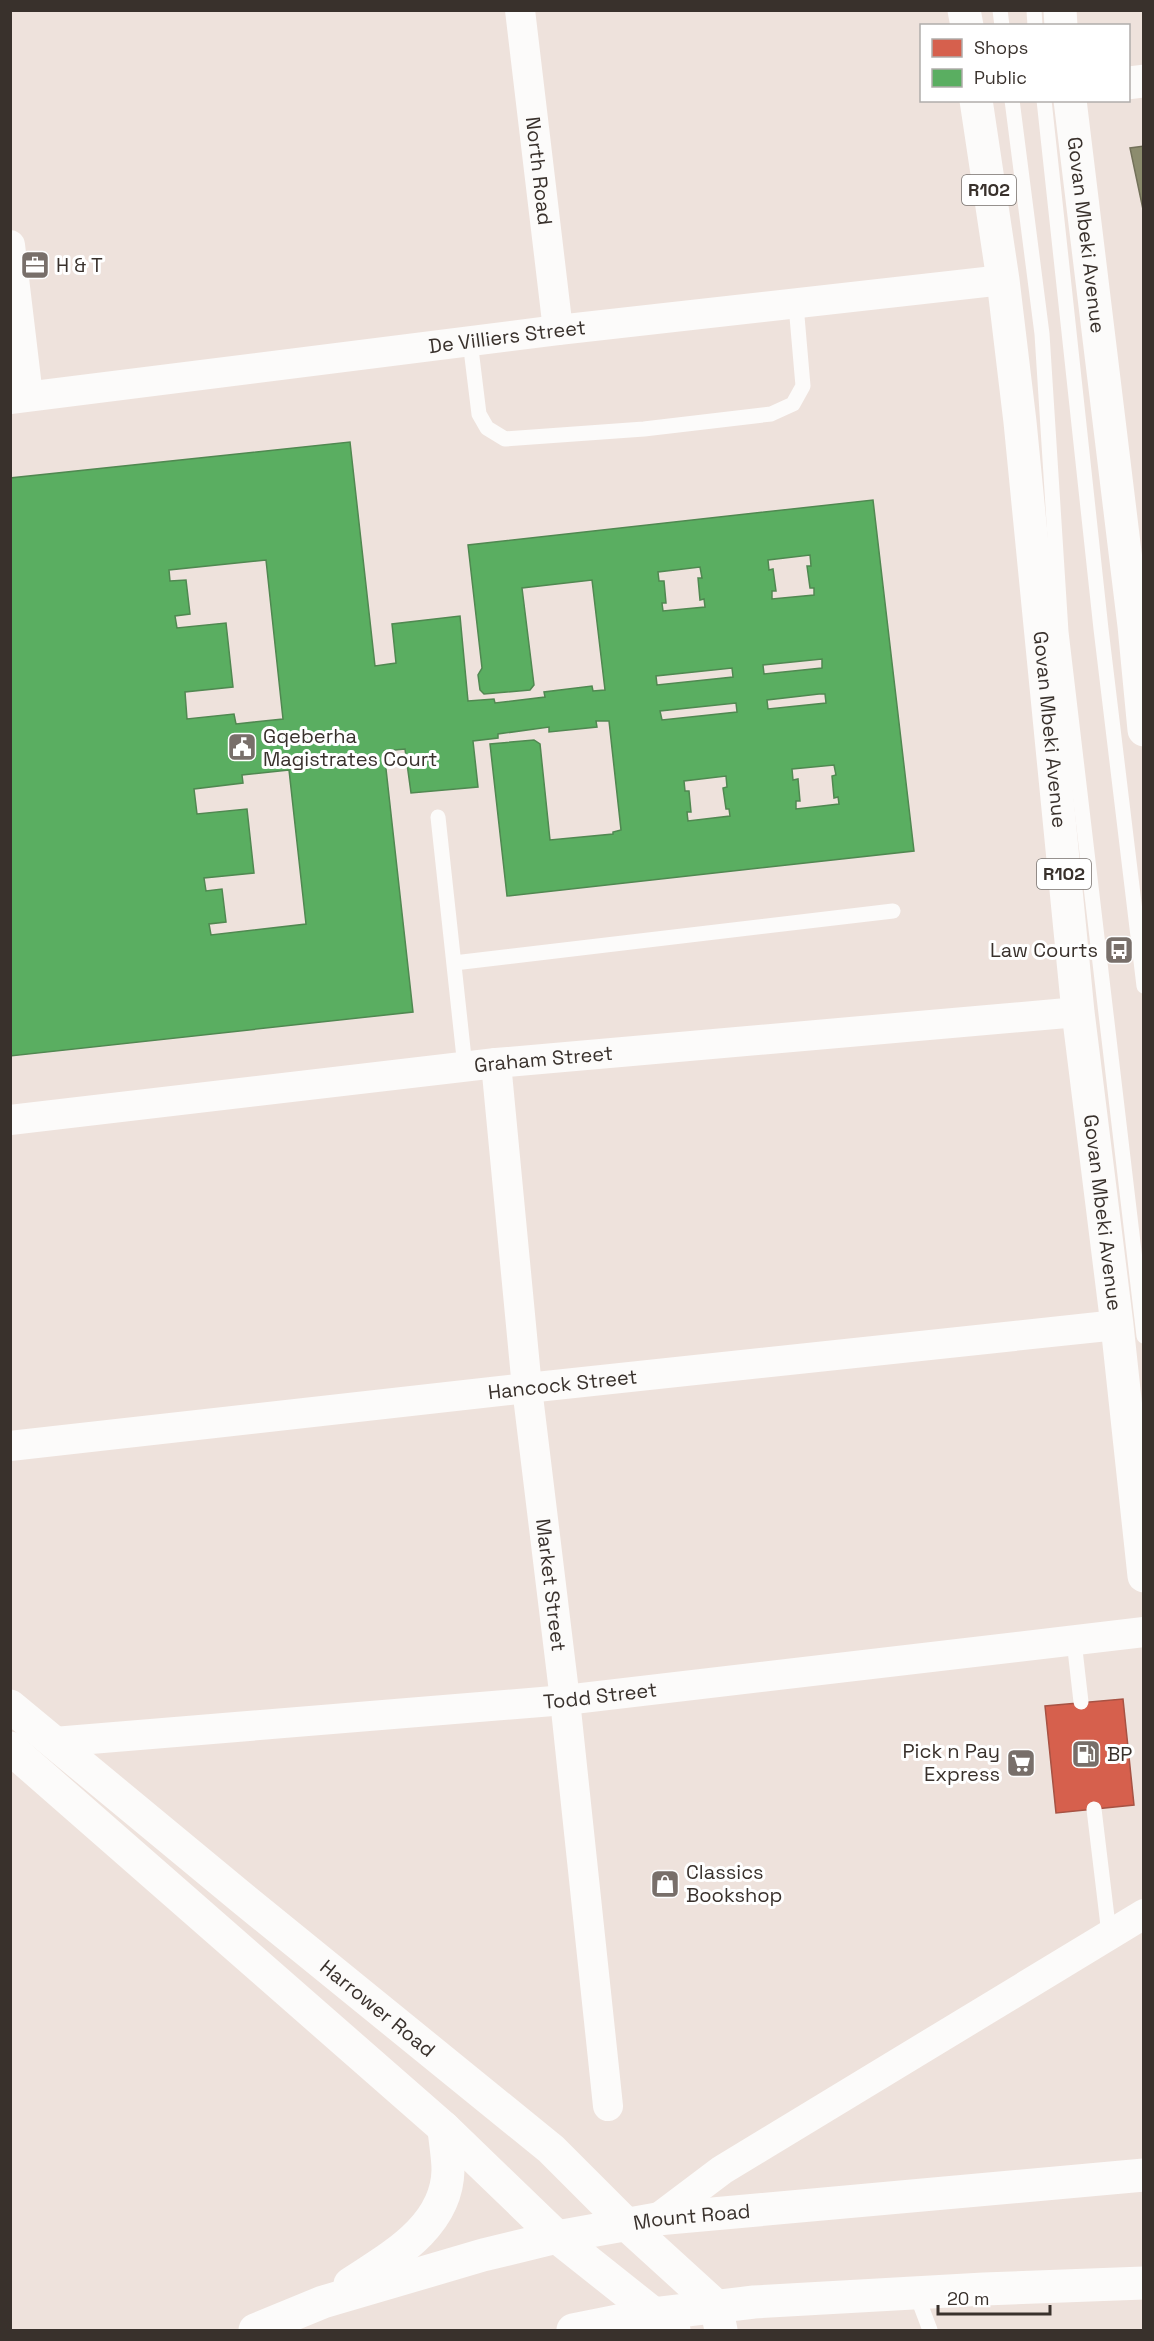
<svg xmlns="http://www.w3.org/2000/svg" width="1154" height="2341" font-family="'Space Grotesk',sans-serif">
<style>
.shops{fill:#d6604d;stroke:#a75243;stroke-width:1.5}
.public{fill:#5aae61;stroke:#508851;stroke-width:1.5;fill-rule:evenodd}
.industry{fill:#8c8c6e;stroke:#73715a;stroke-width:1.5}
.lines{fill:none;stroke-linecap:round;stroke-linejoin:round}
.service{stroke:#fcfbfa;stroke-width:15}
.minor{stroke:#fcfbfa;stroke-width:30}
.tertiary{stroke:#fcfbfa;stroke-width:33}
.secondary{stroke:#fcfbfa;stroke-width:33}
.primary{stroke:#fcfbfa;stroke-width:33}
.labels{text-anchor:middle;stroke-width:6;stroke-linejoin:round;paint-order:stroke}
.shield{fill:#fff;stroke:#746f6b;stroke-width:1.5}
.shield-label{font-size:18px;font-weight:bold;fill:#39312c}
.street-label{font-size:20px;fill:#39312c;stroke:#fff}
.poi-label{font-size:20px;fill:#39312c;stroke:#fff;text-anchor:start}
</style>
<rect width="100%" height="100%" fill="#eee2dc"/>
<!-- shops -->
<path class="shops" d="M1123,1699L1134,1805L1056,1813L1045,1706Z"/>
<!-- public -->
<path class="public" d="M350,442L375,666L396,663L392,624L460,616L468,701L494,699L495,703L545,697L544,692L592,686L593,691L605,690L592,580L522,588L534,685L530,690L484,694L480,690L478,675L482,668L468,545L873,500L914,851L507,896L490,744L534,740L540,744L550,840L613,834V832L621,830L609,721H596L597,727L549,732V727L498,734V738L473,741L478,787L411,793L405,749L384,751L413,1012L10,1056V478ZM810,555L811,566H807L810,588H814V595L772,599V591H776L773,569L769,570L768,560ZM266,560L283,719L236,724L234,714L187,719L185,692L233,687L226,623L177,628L175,616L190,614L186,580L170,581L169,570ZM700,567L702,578H698L700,600L704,599L705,607L663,611L662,603H666L664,581H659L658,572ZM822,659V668L764,674L763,665ZM732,668L733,677L657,685L656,676ZM819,694H825L826,703L768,709L767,700ZM736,703L737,712L662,720L660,711ZM834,765L836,775L832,776L834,798L838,797L839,804L796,809V801H800L798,779L793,780L792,769ZM289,770L306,924L211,935L209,924L226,922L222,889L206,891L204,878L254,873L247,809L197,814L194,789L243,783L242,775ZM726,776L727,787L723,788L726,809H729L730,816L688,821L687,812H691L689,791H685L684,781Z"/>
<!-- industry -->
<path class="industry" d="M1144,146V214L1130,148Z"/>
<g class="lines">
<!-- service -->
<path class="service" d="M1000,10L1002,26
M1034,10L1035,26
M1012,100L1042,334L1061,632L1144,1336
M1044,100L1101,629L1144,986
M470,341L479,414L487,428L505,439L644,429L771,414L793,404L803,386L796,305
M438,817L465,1067
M454,963L893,911
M1074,1641L1081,1702
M1094,1809L1109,1934
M916,2293L930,2330"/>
<!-- minor -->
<g class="minor">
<path id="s1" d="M520,10L558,330"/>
<path d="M10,245L28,396"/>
<path id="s2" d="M10,399L558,330L1003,280"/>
<path id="s3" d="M496,1063L527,1388L565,1700L608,2106"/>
<path id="s4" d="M10,1120L496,1063L1078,1012"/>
<path id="s5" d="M10,1446L527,1388L1117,1325"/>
<path id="s6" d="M54,1742L565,1700L1144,1632"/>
<path d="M657,2219L722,2170L1144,1914"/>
</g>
<!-- tertiary -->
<path class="tertiary" d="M1128,83L1144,81"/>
<!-- secondary -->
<g class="secondary">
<path id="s7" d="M10,1706L242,1898L551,2149L626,2224L716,2306L721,2330"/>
<path d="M10,1748L444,2128L557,2237L674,2330"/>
<path d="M350,2284C391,2257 447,2227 448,2170C448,2156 445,2142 444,2128"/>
<path id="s8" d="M255,2330L323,2302L483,2255L557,2237L657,2219L1144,2175"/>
<path d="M573,2330L653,2314L754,2302L984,2289L1144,2283"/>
</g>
<!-- primary -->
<g class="primary">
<path d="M964,10L967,26"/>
<path d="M1060,10L1061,26"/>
<path id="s9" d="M976,100L1003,280L1020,422L1078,1012L1117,1325L1144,1576"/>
<path id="s10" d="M1070,100L1134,626L1144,730"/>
</g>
</g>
<!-- icons -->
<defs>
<g id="office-square" transform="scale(1.5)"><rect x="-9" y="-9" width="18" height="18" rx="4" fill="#786f6a" stroke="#fff"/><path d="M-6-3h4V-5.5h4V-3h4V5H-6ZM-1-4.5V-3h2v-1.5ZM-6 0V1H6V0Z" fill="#fff"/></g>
<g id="civic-square" transform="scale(1.5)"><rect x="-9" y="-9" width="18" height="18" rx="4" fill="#786f6a" stroke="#fff"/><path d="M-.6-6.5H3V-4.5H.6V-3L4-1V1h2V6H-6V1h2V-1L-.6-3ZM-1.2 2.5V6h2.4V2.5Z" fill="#fff"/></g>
<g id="bus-square" transform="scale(1.5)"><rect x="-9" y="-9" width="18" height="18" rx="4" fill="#786f6a" stroke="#fff"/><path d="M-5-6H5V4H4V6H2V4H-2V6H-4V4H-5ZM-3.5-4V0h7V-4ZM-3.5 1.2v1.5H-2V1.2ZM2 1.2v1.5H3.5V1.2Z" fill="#fff"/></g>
<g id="fuel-square" transform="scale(1.5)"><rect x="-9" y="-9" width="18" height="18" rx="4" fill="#786f6a" stroke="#fff"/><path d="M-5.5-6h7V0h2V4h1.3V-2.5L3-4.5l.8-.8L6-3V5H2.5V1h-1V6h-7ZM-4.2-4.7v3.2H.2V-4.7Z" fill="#fff"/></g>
<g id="supermarket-square" transform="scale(1.5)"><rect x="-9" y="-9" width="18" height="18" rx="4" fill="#786f6a" stroke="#fff"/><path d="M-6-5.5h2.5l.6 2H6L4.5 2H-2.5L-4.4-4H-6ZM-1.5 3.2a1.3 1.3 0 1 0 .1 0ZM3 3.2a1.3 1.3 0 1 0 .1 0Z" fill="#fff"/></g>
<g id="shop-square" transform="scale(1.5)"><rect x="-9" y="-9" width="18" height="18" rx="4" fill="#786f6a" stroke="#fff"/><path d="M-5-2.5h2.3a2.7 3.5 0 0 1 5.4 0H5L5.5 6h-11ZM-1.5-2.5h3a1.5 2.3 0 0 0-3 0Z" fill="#fff"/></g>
</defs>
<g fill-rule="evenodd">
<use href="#office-square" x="35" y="265"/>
<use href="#civic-square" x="242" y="747"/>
<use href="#bus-square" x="1119" y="950"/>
<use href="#fuel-square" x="1086" y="1754"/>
<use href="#supermarket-square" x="1021" y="1763"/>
<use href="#shop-square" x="665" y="1884"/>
</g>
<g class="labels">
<!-- shield labels -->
<g class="shield">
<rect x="962" y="175" width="54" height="30" rx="4.5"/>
<rect x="1037" y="859" width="54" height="30" rx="4.5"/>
</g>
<g class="shield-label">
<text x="989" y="196">R102</text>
<text x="1064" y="880">R102</text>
</g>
<!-- street labels -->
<g class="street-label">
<text dy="7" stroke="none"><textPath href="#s1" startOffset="162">North Road</textPath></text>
<text dy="7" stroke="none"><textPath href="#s10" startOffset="136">Govan Mbeki Avenue</textPath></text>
<text dy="7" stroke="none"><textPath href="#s2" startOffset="501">De Villiers Street</textPath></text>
<text dy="7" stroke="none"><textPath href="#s9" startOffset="634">Govan Mbeki Avenue</textPath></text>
<text dy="7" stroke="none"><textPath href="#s4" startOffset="537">Graham Street</textPath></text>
<text dy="7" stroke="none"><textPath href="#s9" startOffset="1120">Govan Mbeki Avenue</textPath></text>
<text dy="7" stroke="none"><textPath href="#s5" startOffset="556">Hancock Street</textPath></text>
<text dy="7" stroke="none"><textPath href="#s3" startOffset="525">Market Street</textPath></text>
<text dy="7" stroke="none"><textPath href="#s6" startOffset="548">Todd Street</textPath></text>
<text dy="7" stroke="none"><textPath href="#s7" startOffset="476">Harrower Road</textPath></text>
<text dy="7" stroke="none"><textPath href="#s8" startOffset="453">Mount Road</textPath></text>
</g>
<!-- poi labels -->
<g class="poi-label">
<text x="56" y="272">H &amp; T</text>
<text x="263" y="743">Gqeberha<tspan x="263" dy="23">Magistrates Court</tspan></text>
<text x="1098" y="957" text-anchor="end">Law Courts</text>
<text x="1000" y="1758" text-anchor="end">Pick n Pay<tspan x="1000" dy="23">Express</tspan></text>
<text x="1107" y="1761">BP</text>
<text x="686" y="1879">Classics<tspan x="686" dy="23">Bookshop</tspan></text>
</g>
</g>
<!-- border -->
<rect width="1154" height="2341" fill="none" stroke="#39312c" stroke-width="24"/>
<!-- legend -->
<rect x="920" y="24" width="210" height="78" fill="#ffffff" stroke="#b0adab" stroke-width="1.5"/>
<rect x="932" y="39" width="30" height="18" fill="#d6604d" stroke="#b0adab" stroke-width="1.5"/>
<text x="974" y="54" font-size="18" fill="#39312c">Shops</text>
<rect x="932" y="69" width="30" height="18" fill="#5aae61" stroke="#b0adab" stroke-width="1.5"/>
<text x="974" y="84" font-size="18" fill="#39312c">Public</text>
<!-- scale -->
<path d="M938 2305v9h112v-9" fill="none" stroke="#39312c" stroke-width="3"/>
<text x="947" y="2305" font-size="18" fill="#39312c" stroke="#ffffff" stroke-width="4.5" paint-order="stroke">20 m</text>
</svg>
